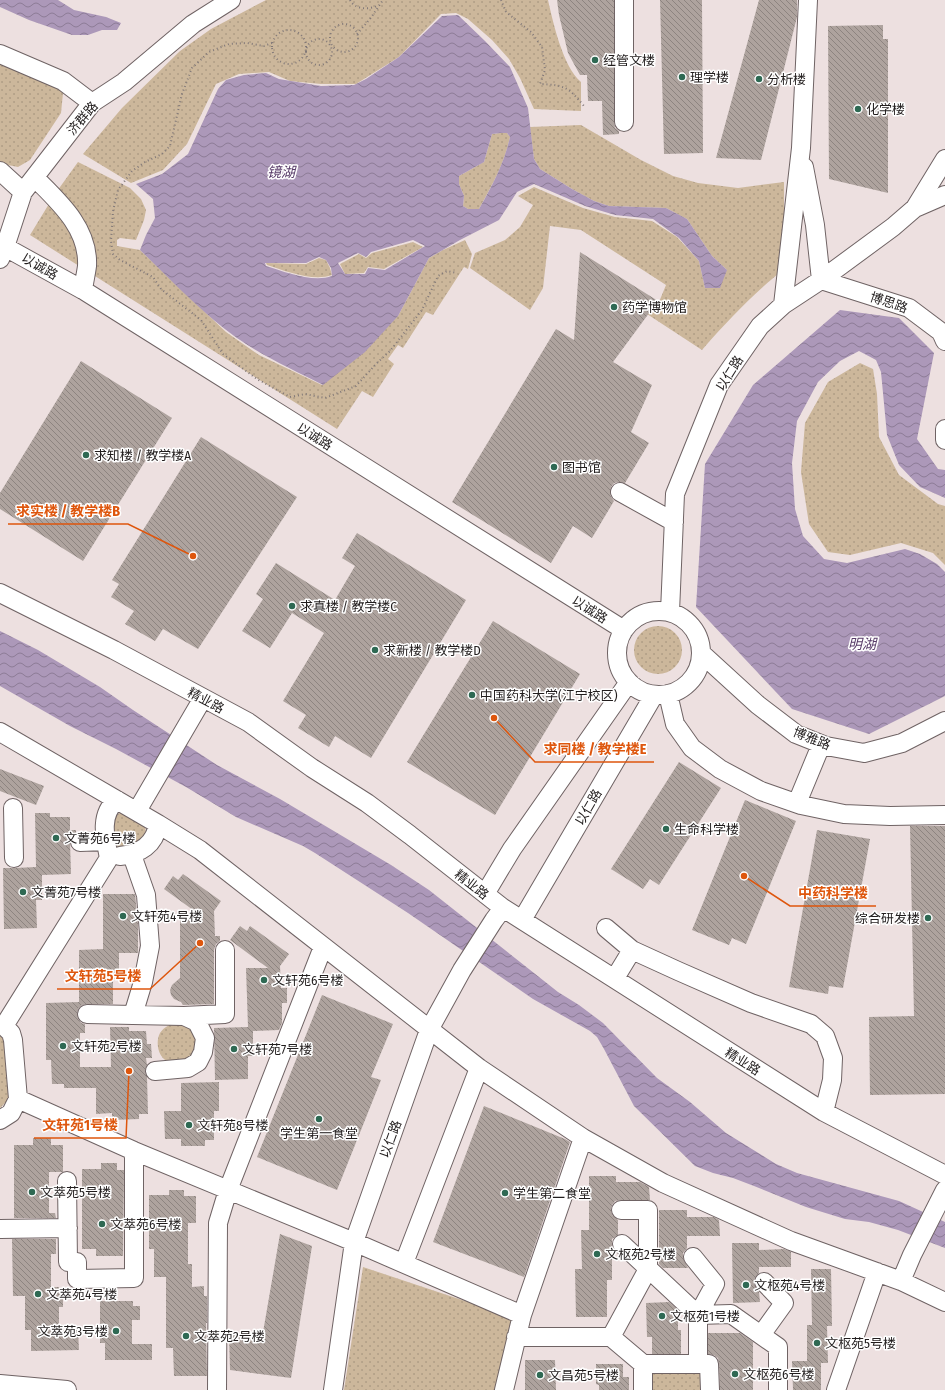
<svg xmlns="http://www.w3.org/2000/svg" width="945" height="1390" font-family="'Fira Sans Condensed','Noto Sans SC',sans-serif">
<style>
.grass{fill:url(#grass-dots)}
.water{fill:url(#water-waves);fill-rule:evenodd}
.building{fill:url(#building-back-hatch)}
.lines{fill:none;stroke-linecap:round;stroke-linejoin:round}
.minor-casing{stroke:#6f6364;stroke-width:20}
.path{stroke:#817878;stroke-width:2;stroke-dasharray:1 3;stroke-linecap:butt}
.minor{stroke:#fff;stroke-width:18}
.poi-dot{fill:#2e6953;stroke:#fff;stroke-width:1.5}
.labels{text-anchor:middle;stroke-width:3;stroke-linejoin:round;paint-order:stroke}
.poi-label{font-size:13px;fill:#211d1d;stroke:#fff;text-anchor:start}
.street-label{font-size:13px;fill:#211d1d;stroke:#fff}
.water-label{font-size:14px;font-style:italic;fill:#573a68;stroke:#fff}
.leader{fill:none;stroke:#de560d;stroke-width:1.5}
.callout-dot{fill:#de560d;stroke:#fff;stroke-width:1.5}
.callout-label{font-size:14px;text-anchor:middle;font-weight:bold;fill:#de560d;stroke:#fff;stroke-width:3;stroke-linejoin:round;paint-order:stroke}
</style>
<defs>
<pattern id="grass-dots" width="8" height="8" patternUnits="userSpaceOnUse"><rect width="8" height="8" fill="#ccb79b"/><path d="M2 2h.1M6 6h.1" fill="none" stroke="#af9d85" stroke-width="1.8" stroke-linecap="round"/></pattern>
<pattern id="water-waves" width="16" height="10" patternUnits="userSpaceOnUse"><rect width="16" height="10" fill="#ac98b9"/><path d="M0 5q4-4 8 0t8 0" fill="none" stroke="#8c7b96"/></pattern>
<pattern id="building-back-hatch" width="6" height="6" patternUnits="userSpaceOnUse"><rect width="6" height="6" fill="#aea39e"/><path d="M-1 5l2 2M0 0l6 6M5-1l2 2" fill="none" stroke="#8d8480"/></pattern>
</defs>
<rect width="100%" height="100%" fill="#ede0e0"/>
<!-- grass -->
<path class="grass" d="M266,0H548C553,22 563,67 581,82V111L534,109L520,78L509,59L492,40L468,19L456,13L441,14L399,57L356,84H321L290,81L269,72L239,74L216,84L187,144L163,170L131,183L83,154L122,108L180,51L211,29Z
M0,60L49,81L63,93L61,113L30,160L18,167L3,164L0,161Z
M581,125L641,160L673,176L698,183L738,188L784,182V269C752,295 729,319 702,350L647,314L659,302L666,285L581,230L550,226L543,288L530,310L470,268L475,253L505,240L520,227L533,205L518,196L534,187L583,208L615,217L652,221L677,237L699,261L705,288L727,270L712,256L687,219L666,208L609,206L594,201L572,189L540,169L534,159L530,127Z
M501,133H507L510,137C504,165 492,185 479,209H468L463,206L464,196L459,184V176L484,162L492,134Z
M78,162L130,188L141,199L146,210L144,220L136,240L120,238L117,240V246L140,250L226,332L259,355L322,385L398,316L429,258L443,250L465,240L472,254L468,269L464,267L433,315L426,312L403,348L398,345L388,359L394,364L373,397L362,391L337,429L30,235L55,194Z
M413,242L423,247L384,269L368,267L364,273L345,274L340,264L359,254L366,258L372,253Z
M319,258L326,260L330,268L332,275C313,282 285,271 267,265L266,263L306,264Z
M860,363L873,369L877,394L879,437L899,475L938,504L945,506V565L933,553L901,543L850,555L828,552L809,524L801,472L805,423L828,382Z
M634 650a24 24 0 1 1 48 0a24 24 0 1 1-48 0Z
M122,812L145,827L146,833L144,840L121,850L115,847L109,824L116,815Z
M176,1023L189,1026L199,1042L190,1060C184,1061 176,1063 170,1062C158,1060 155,1042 160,1033C164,1027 170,1024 176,1023Z
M0,1029L6,1033L10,1098L0,1108Z
M363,1267L513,1317L498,1390H344Z
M639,1368L699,1372L703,1378L705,1390H638Z"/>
<!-- water -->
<path class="water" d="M0,0H58L74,10L106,17L121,23L117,30H102L88,35H72L29,20L0,7Z
M458,15L485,41L510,67L528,108L534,159L540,169L572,189L594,201L609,206L666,208L687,219L712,256L727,270L720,288H705L699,261L679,238L653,219L615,215L585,206L534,184L517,192L499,220L460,240L429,258L398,316L365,352L323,385C294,370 264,357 237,338C203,314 170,279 140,250L146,235L155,218L153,199L136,184L162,174L188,154L218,89L226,80L244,75L266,73L279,79L321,86L354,85L366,79L399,57L442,16ZM501,133H507L510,137C504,164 492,186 479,209H468L463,206L464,196L459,184V176L484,162L492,134ZM413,240L425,246L385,270L368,268L365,274H345L338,263L358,253L366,257L371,252ZM319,257L326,260L331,268L332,276C313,283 285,272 266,266L265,263H306Z
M840,310L899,318L934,353L917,439L938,469L945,470V498L920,487L899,465L887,435L881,372L876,360L859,351L840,361L818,382L797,421L792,463L795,509L803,536L824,559L847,563L905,549L920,554L937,564L945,572V696L869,734L792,709L696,607L705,464L753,385Z
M0,631L38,650L100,687L133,710L217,765L280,799L391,865L429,890L558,992L579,1005L603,1023L657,1078L690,1102L726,1133L776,1164L797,1173L899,1201L945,1222V1248L898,1230L869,1222L845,1219L806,1207L754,1186L733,1178L713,1173L695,1166L634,1106L604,1049L597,1037L590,1031L533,999L408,913L315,853L303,846L236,817L186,787L116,749L70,726L0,686Z"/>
<!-- building -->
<path class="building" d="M557,0H614V122L615,128L619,131V134L603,135L602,101H588L587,75H580L568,53L559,15Z
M660,0H702L703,153L664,154Z
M759,0H797V17L761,160L716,158Z
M883,25V39H888V193L829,179L828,26Z
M580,252L658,301L613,362L652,385L631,432L649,443L625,483L619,482L614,483L611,487L610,493L611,497L614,501L592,538L573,526L551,563L452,502L556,329L574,340Z
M81,361L172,418L83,561L0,509V493Z
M201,437L297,497L198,649L163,629L155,641L125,624L134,611L111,597L119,584L112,580Z
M357,533L466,600L371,758L335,736L329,747L298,728L306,715L283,701L324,633L292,613L270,648L242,631L263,599L256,594L276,563L335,600L355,566L342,558Z
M493,621L580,674L495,815L407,762Z
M679,762L721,788L659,885L650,879L643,889L611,869Z
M0,769L44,786L36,805L0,791Z
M745,800L796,821L746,944L732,938L729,945L692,930Z
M35,813H50V817H70V830H76V833L71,837L70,842L71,874L42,875V900H36L37,928L4,929L3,868H15L36,867Z
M910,826H945V1094L870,1095L869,1017L914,1016Z
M817,830L870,839L843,988L829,986L828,994L789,987Z
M183,874L221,901L214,911L215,936H220V941L216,944L214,950V1004L183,1005L181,1002L174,999L171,995L170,990L172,985L180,978V915H200L164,889L173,876L178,880Z
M103,894H135L138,924V953H119V979H113V1004H87L82,1005L78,1009L77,1013L78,1019L81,1023L85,1024V1033H80V1067H111L110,1027H129V1031H146L147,1044H151L152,1058H146L147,1065L145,1072L147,1077L148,1114H139V1119L112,1120V1113L96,1114V1088H64V1084H52L51,1060H46V1003L79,1002V950L103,949Z
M240,926L247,931L250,926L289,954L280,966L281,988H287V1003H282V1023L279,1030L253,1031V1056H248V1079L215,1080L214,1028L248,1027L246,968H268L230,940Z
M322,995L393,1024L371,1077L381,1080L337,1190L257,1157Z
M219,1082V1111H214V1140H205V1146H181V1139H165L164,1111H181V1083Z
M484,1106L565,1139L570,1142L524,1277L433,1242Z
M33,1138H51V1145H63V1172H49V1213H55L56,1218H14V1145H33Z
M101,1163H117V1170H124L123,1256H96V1249H82V1169H101Z
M589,1176H616V1182H640L649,1187L650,1200H621L615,1201L612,1205L611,1210L612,1215L618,1220V1235L612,1239V1280H607V1317H576L575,1269H582L581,1230H589Z
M169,1190H184V1196H196V1223H188V1264H192V1287L204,1286V1296H207V1323H206L207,1376H174L173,1348H166V1277H154V1249H149V1195H169Z
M659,1210H687V1217H714L719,1220L720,1236H687V1248L683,1253V1258L688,1268H663L659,1264Z
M280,1234L312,1246L291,1378L230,1370L229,1334L262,1338Z
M12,1239H56V1254H51V1287H59V1293H63V1307H59V1330H78L79,1350L31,1351V1330H25V1296H13Z
M732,1243H759V1250L784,1249L791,1252V1267H759V1273L754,1279V1284L759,1292L760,1302L733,1303Z
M811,1269H831L832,1326H827L828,1363H821V1390H793L792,1361H807V1325H812Z
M100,1301H133V1306H140V1320H132V1344H152V1360H105V1343H100Z
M669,1302L678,1310V1330H681V1354H652V1337H647L646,1303Z
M708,1333H740L753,1342V1390H720L719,1363L718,1358L714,1355L708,1354Z
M525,1360H555L556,1390H525Z
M596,1364H623V1377H629V1390H599V1385L596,1384Z"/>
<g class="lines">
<!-- minor casing -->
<g class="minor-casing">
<path id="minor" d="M624,0V122
M0,54L63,81L92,103
M945,159L915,208L945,195
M804,167L815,225L821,280L909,308L941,332L945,341
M0,171L23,192
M35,178C58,201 89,228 87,266C86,274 84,282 83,290
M5,247L83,290L624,630
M0,259L5,247L23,192L92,103L124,82L193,24L231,0
M783,305L801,148L808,0
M945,429V440
M620,492L674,522
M0,593L114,650L248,722L312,768L367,803L410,835L503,908L824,1112L945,1175
M617 653a42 42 0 1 1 84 0a42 42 0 1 1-84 0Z
M670,612L675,494L719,385L760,326L783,305L821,280L893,227L915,208
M701,653L758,705L796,734L826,746L864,753L902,743L945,721
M668,694L675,724L692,748L720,769L761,791L801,805L844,814L890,816L945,815
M0,732L158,824L200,850L479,1068L583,1138L663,1183L791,1241L901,1281L945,1302
M797,803L821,745
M13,808L14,858
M137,811L203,698
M80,842L106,841
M120,856C140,854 155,845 158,824
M485,894L512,849L629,682
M522,920L654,695
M606,928L632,950L678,971L751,1003L811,1024L825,1036L833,1058L832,1080L824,1112
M615,978L632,950
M87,1014L133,1015L143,982L150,946L146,895L132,855
M133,1015L184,1016L197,1022L205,1038L203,1052L198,1062L188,1068L155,1071
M184,1016L225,1014V950
M0,1025L4,1026L11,1033L13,1040L18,1099L11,1113L0,1120
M4,1026L109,858C105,838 99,814 117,800
M18,1099L134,1151L354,1242L522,1315
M67,1181L68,1262H77V1279L134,1278V1151
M0,1229L68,1228
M622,1244L698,1315L731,1314L778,1347V1390
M693,1257L715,1284L698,1315V1364
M404,1263L479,1068
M901,1281L912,1255L945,1190
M761,1335L784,1303L764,1282
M516,1337H611L643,1364H709L710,1390
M611,1337L648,1269V1210H621
M643,1364V1390
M0,1384L67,1390
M217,1390L218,1223L228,1190L323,947
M333,1390L354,1242L429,1030L462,970L494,920L503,908
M504,1390L522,1315L583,1138
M836,1390L877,1272"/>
</g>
<!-- path -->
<path class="path" d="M350,0C355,10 370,10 379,5
M501,0L506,12L531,32L542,47L545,70L540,84C565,85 568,87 584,106
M330 38a14 14 0 1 1 28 0a14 14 0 1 1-28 0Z
M272 47a17 17 0 1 1 34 0a17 17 0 1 1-34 0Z
M357,34L370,19L383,0
M306 52a13 13 0 1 1 26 0a13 13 0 1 1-26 0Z
M272,43L264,46L247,43L229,44L209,52L192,68L182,94L170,146L162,154L145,162L132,171L118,190L113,211L111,241L113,254L120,260L153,277L161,289L201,320L223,354L257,379L290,397L305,394L325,398L356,386L377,363L390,351L422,310L438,276L447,271L457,273"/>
<!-- minor -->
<use href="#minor" class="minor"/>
</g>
<!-- markers -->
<g class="poi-dot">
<circle cx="595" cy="60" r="4"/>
<circle cx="682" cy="77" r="4"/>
<circle cx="759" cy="79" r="4"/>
<circle cx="858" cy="109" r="4"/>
<circle cx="614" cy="307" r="4"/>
<circle cx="86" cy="455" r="4"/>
<circle cx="554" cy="467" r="4"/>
<circle cx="292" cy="606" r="4"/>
<circle cx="375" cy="650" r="4"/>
<circle cx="472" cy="695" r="4"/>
<circle cx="666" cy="829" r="4"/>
<circle cx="56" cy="838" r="4"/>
<circle cx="23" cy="892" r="4"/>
<circle cx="123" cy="916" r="4"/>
<circle cx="928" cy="918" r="4"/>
<circle cx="264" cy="980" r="4"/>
<circle cx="63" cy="1046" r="4"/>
<circle cx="234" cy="1049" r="4"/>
<circle cx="319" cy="1119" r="4"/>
<circle cx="189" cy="1125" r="4"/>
<circle cx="32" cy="1192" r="4"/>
<circle cx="505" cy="1193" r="4"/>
<circle cx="102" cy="1224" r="4"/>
<circle cx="597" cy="1254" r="4"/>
<circle cx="746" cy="1285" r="4"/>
<circle cx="38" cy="1294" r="4"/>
<circle cx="662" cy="1316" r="4"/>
<circle cx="116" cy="1331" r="4"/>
<circle cx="186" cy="1336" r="4"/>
<circle cx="817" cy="1343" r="4"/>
<circle cx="735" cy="1374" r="4"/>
<circle cx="540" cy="1375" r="4"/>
</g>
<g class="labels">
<!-- poi labels -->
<g class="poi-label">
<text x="603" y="65">经管文楼</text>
<text x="690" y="82">理学楼</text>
<text x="767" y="84">分析楼</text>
<text x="866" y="114">化学楼</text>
<text x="622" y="312">药学博物馆</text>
<text x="94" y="460">求知楼 / 教学楼A</text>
<text x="562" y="472">图书馆</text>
<text x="300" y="611">求真楼 / 教学楼C</text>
<text x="383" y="655">求新楼 / 教学楼D</text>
<text x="480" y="700">中国药科大学(江宁校区)</text>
<text x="674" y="834">生命科学楼</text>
<text x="64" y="843">文菁苑6号楼</text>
<text x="31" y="897">文菁苑7号楼</text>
<text x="131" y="921">文轩苑4号楼</text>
<text x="920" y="923" text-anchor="end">综合研发楼</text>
<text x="272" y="985">文轩苑6号楼</text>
<text x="71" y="1051">文轩苑2号楼</text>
<text x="242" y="1054">文轩苑7号楼</text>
<text x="197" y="1130">文轩苑8号楼</text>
<text x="319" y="1138" text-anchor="middle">学生第一食堂</text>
<text x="40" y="1197">文萃苑5号楼</text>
<text x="513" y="1198">学生第二食堂</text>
<text x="110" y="1229">文萃苑6号楼</text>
<text x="605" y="1259">文枢苑2号楼</text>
<text x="754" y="1290">文枢苑4号楼</text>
<text x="46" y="1299">文萃苑4号楼</text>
<text x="670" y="1321">文枢苑1号楼</text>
<text x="108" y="1336" text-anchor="end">文萃苑3号楼</text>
<text x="194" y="1341">文萃苑2号楼</text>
<text x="825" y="1348">文枢苑5号楼</text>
<text x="743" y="1379">文枢苑6号楼</text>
<text x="548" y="1380">文昌苑5号楼</text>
</g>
<!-- street labels -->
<g class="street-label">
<text transform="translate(82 118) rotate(-49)" y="5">济群路</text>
<text transform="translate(40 266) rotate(30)" y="5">以诚路</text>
<text transform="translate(889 302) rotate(19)" y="5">博思路</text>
<text transform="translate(729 373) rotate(-58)" y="5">以仁路</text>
<text transform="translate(315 436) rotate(32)" y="5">以诚路</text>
<text transform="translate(590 609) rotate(32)" y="5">以诚路</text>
<text transform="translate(206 700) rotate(28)" y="5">精业路</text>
<text transform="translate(812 738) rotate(22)" y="5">博雅路</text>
<text transform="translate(588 807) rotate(-60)" y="5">以仁路</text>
<text transform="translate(472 884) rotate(38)" y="5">精业路</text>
<text transform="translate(743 1061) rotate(32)" y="5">精业路</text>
<text transform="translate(390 1139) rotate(-70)" y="5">以仁路</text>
</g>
<!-- water labels -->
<g class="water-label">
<text x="281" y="177">镜湖</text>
<text x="862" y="649">明湖</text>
</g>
</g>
<!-- callouts -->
<path class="leader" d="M193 556L128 524H8M494 718L535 762H654M744 876L790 906H876M200 943L150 989H57M129 1071L126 1138H34"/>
<g class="callout-dot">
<circle cx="193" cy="556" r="4"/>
<circle cx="494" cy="718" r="4"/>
<circle cx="744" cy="876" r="4"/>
<circle cx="200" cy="943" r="4"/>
<circle cx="129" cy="1071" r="4"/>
</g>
<g class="callout-label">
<text x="68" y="516">求实楼 / 教学楼B</text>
<text x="595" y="754">求同楼 / 教学楼E</text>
<text x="833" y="898">中药科学楼</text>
<text x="103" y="981">文轩苑5号楼</text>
<text x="80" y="1130">文轩苑1号楼</text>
</g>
</svg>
